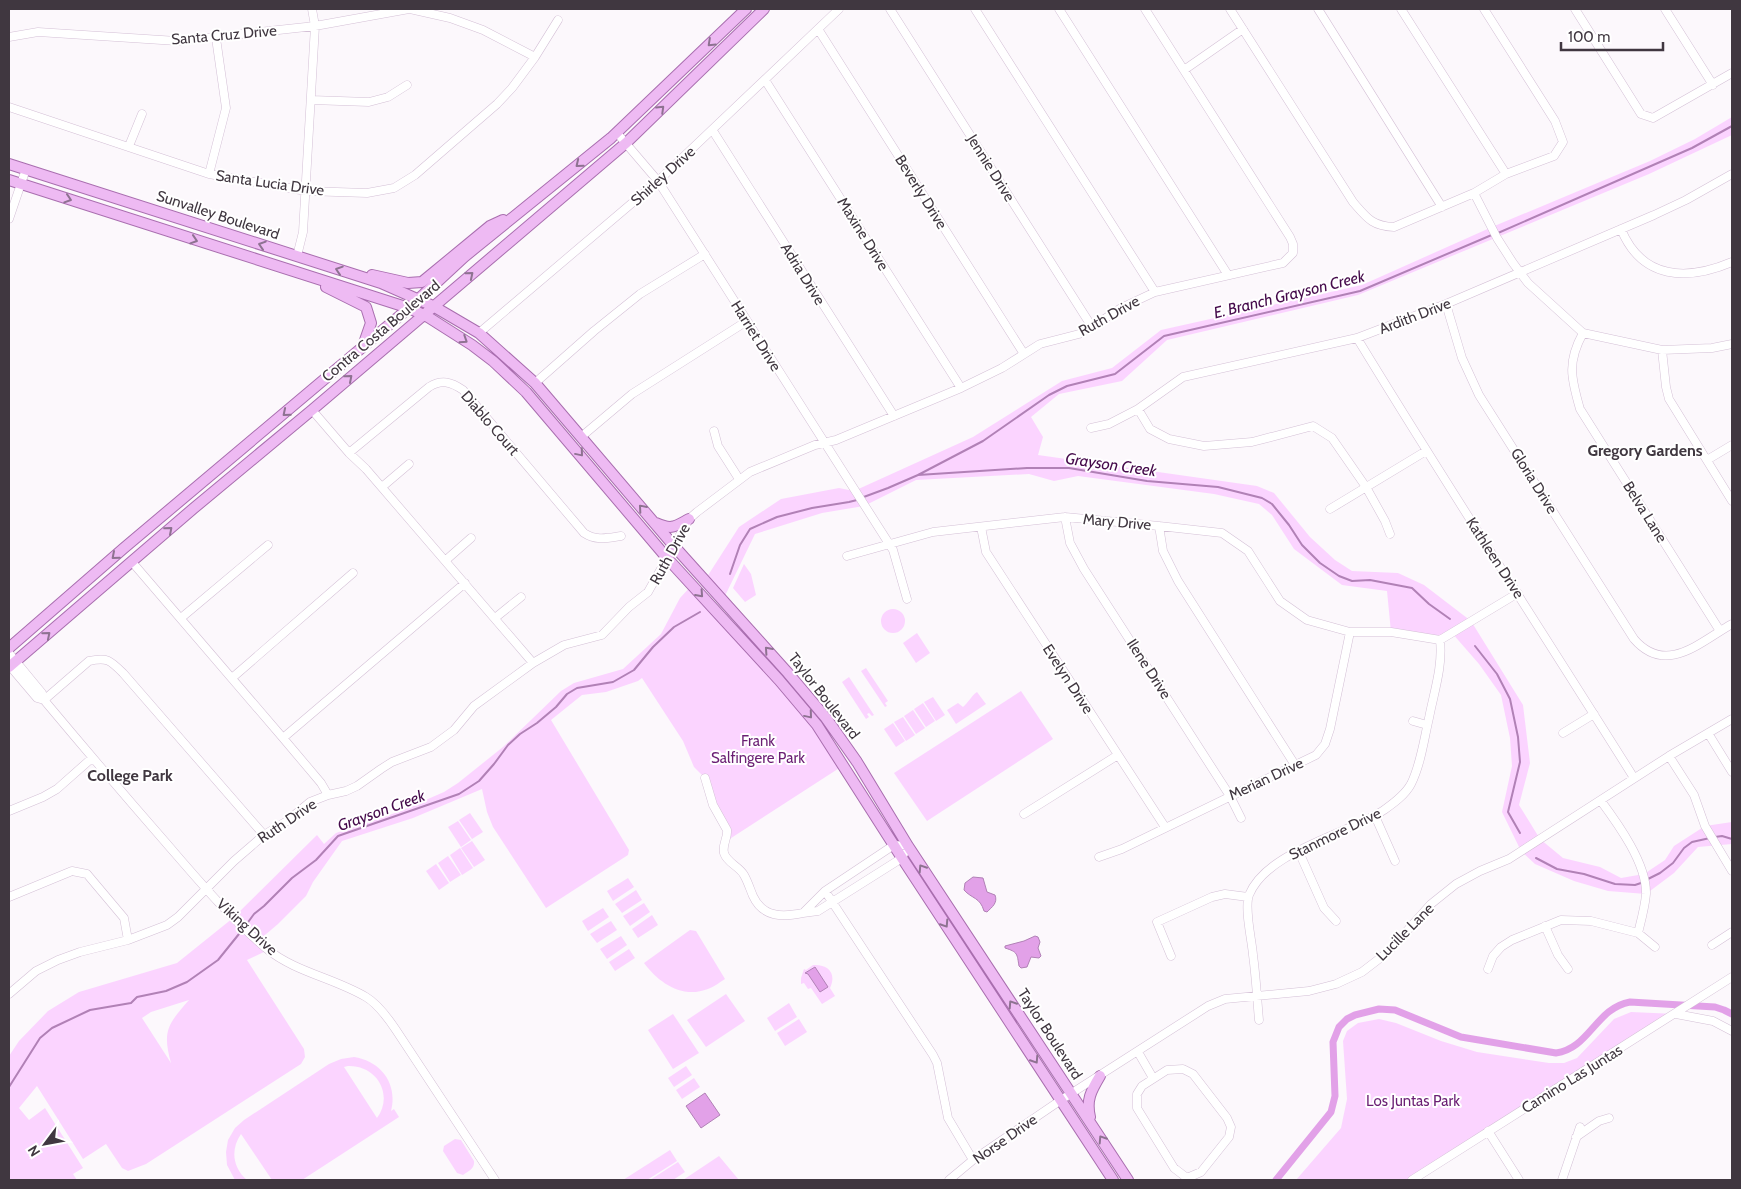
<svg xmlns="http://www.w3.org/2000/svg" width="1741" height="1189" font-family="Cabin,sans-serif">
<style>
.green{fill:#fbd4ff;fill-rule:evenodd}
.water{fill:#e2a1e8;stroke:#b181b6}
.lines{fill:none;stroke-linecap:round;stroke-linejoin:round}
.stream{stroke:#b181b6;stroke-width:2}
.canal{stroke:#e2a1e8;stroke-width:7}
.minor-casing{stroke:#d4c0d6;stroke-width:9}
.major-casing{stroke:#a96eaf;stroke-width:12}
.minor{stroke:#fff;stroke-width:8}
.major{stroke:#eebaf3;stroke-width:10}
.oneway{stroke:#8e7291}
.labels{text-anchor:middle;stroke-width:4;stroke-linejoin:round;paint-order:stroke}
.street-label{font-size:15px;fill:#403740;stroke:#fff}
.park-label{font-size:15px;fill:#6b1f74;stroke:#fff}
.water-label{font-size:16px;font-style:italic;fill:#450a4b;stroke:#fff}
.neighbourhood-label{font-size:16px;font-weight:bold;fill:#403740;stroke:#fff}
</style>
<rect width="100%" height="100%" fill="#fcf8fc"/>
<!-- green -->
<path class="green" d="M1732,117V135L1649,174L1358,295L1167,340L1122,381L1059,394L1031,417L1043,437L1038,455L1257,486L1274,493L1310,537L1335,560L1352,571L1398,573L1424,585L1471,621L1523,705L1530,763L1519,805L1540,839L1563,858L1600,867L1621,878L1644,874L1665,860L1674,846L1705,826L1732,822V844L1698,847L1674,873L1646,894L1608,891L1574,881L1535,864L1521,851L1502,812L1512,766L1510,738L1501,695L1479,664L1452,633L1440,640L1391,632L1387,591L1342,585L1294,549L1272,515L1259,504L1214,494L1078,476L1054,481L1029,474L916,480L864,506L822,513L755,534L723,600L705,580L739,527L781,499L839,488L854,491L973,437L1062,381L1112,368L1161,330L1362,285L1492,227L1650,161L1695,139Z
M744,564L751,574L756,595L745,602L733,588Z
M692,585L779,680L844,765L725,842L728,835L705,778L694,767L683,741L642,678L638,681L606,692L582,695L551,720L629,850L628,855L546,908L493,827L487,812L482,789L413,818L342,841L313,882L306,896L278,924L258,941L268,950L247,960L304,1049L305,1057L301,1064L146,1164L128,1171L122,1168L106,1144L83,1159L37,1086L19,1108L29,1120L45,1108L83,1168L73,1174L77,1180H9V1056L19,1041L48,1011L79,992L177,963L233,918L317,835L324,844L336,833L398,812L444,792L458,783L503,747L561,691L574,683L623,669L661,634L680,598ZM189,1000C168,1024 162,1031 171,1063L142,1018L151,1012Z
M881 621a12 12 0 1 1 24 0a12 12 0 1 1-24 0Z
M917,633L930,653L916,663L903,643Z
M866,668L888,701L885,703L887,706L885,707L861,671Z
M849,677L874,715L872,716L869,713L867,714L869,717L866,719L842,682Z
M1021,691L1053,739L927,821L894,773Z
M977,692L986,704L956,724L947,710L958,703L963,707C969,702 971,696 977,692Z
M933,697L945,715L936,721L924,702Z
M923,703L935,721L926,727L914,709Z
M913,710L925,728L916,734L904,716Z
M903,717L915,735L906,741L894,722Z
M893,723L905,741L896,747L884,729Z
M470,813L483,832L472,839L459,820Z
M458,821L471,840L461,847L448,827Z
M472,841L485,860L474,867L461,848Z
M460,848L473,868L462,875L450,855Z
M448,856L461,875L450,882L438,863Z
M436,864L449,883L439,890L426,871Z
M628,878L634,887L613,901L607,891Z
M636,890L642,900L622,913L615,904Z
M644,903L650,912L630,926L623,916Z
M603,908L609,917L588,931L582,921Z
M652,915L658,925L638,938L632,929Z
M611,921L617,930L597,943L590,934Z
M690,930L696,931L725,979C720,982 714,987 708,989C682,999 659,983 644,963Z
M621,936L627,945L607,959L600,949Z
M629,949L635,958L615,971L609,962Z
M813,965C828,964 837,973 830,988L835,996L822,1004L811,988L808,989L804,983L801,984V978L804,969L806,970Z
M726,994L745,1021L706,1047L687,1020Z
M789,1003L797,1017L775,1031L767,1018Z
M1631,1012L1676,1014L1412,1180H1296L1341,1128L1347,1099L1343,1041L1347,1031L1358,1023L1379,1019L1396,1023L1441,1041L1477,1052L1549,1063H1564L1577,1058L1614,1019Z
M673,1014L699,1053L673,1069L648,1030Z
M799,1019L807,1032L785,1046L777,1033Z
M354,1057C381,1061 398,1084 391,1111L394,1109L399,1117L302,1180H272L241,1134C230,1150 233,1168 247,1180H235L227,1165L226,1152L228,1140L235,1128L244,1120L329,1064L341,1059ZM348,1066C377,1065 394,1095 377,1118L344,1067Z
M686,1066L692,1075L674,1087L668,1078Z
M694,1078L700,1087L682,1099L676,1090Z
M455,1139L461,1140L474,1161C475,1169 468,1171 463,1175L457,1173L443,1151L444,1146Z
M670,1150L677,1161L647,1180H623Z
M719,1156L739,1180H683Z
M678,1162L685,1172L673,1180H650Z"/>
<!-- water -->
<path class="water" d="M973,877L983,878L987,892L995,895C998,903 992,907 987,912L984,911C980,897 972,899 964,890L965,883Z
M1035,936L1038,937L1040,942L1038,948L1041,956L1039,958L1031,957L1027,967L1021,968L1019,966C1017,954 1018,952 1005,948V946L1024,941Z
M815,967L828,987L820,992L808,974L805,973Z
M705,1093L720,1115L701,1128L686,1106Z"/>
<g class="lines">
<!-- stream -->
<path class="stream" d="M1498,233L1692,148L1732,126
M918,475L983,441L1049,395L1067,386L1115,374L1164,336L1360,291L1494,234
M861,498L888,488L918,475L1027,468H1069L1147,481L1218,487L1262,498L1272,504L1289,525L1302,545L1320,563L1339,576L1352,581L1370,580L1412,588L1429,604L1450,619
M730,574L740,545L750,529L777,517L812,508L849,502L857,500
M1475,646L1497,674L1510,699L1518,737L1520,762L1508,812L1520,833
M1715,837L1722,836L1732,839
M1536,858L1557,869L1584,874L1615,884L1635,885L1641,883
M1648,879L1660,873L1673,863L1684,848L1692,842L1710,838
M246,925L254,914L264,906L292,878L316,860L338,836L459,794L479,781L494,764L508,745L520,734L537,723L556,707L567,694L577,688L613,682L634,670L653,647L674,627L700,612
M9,1087L40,1038L52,1028L90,1010L131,1003L137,997L166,991L187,982L218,960L243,929"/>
<!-- canal -->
<path class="canal" d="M1276,1180L1331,1112L1335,1096L1333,1042L1339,1027L1347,1019L1355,1015L1379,1009L1395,1010L1461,1037L1556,1053C1589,1049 1596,1008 1630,1002L1715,1007L1724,1010L1732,1014"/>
<!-- minor casing -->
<g class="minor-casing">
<path id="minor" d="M410,9L450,18L483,30L535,57
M890,9L1092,327
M975,9L1155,292
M1059,9L1228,275
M1230,9L1353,202C1367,218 1372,226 1394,227L1474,193L1506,174L1554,156L1563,142L1555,121L1484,9
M1318,9L1442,207
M1401,9L1506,174
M1575,9L1641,114L1653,118L1732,73
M1665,9L1713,85
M818,29L1024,354
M9,37L38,32L177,41L315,26L409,9
M1184,70L1243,29
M765,80L961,388
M311,100L369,102L388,97L407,85
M9,107L209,174L306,191L367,193L394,188L415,175L497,104L512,88L535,57L558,20
M713,131L894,416
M617,133L658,181L893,550L907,599
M129,146L142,114
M209,174L226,108L216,38
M1474,193L1497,238L1513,263L1528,283L1583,333L1662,350L1712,348L1732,344
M9,219L26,169
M1621,229C1642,280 1687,281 1732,262
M297,256L303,232L315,26L312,9
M1446,304L1462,358L1479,395L1634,639C1666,676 1700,642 1732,624
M479,333L658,181L839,9
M1583,333C1567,362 1571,378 1580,409L1720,631
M1357,338C1447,486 1542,631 1634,778
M1662,350L1666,387L1669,399L1732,501
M535,383L594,331L640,294L705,254
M1138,409L1150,429L1169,439L1204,446L1252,442L1313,426L1332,438L1366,487L1385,521L1390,534
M312,410L349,453L366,469L533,663
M1091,428L1109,424L1138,409L1183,377L1357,338L1446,304L1654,215L1686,200L1732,174
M714,431L718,446L739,479
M581,437L632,394L747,321
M349,453L429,387C442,379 451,382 463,390L584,533C596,541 607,538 621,536
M1707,460L1732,445
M382,487L409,464
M1330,509L1426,451
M1065,517L1070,543L1084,569L1230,796L1241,818
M1159,526L1163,551L1178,581L1295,765
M981,527L986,552L1165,827
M847,556L933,532L1065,517L1159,526L1222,533L1248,551L1280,601L1307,620L1350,632H1391L1440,640L1518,593
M446,560L471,538
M132,562L283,738L321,783L328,795
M181,618L268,545
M495,618L521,597
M9,653L42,693L44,700C85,749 126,797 167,844C199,881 230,918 267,949C295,972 334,978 366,997C378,1004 388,1018 396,1030L495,1180
M9,665L37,698L44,700
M232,678L353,573
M44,700L89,661C107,657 110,660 123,673L264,835
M1413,721L1427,725
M1563,733L1594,714
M1708,733L1732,772
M283,738L465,583
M1669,756L1694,795L1705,826L1732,871
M705,778L713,805L727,830C728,838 722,844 724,853C727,863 739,866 744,875C748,882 750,889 753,896C763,918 783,917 803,913
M1601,801C1618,824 1647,864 1646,894C1645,907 1641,921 1638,933
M9,811L43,797L57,789L92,758
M1024,814L1118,755
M1375,816L1395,861
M894,845L908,846L902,858L818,911L803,913L825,891Z
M1299,852L1324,908L1336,921
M1099,857L1122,849L1316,755L1325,744L1330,729L1350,632
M825,891L933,1055L937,1063L948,1118L973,1160
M9,897L72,871L87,874L124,918L128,940
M1545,926L1558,955L1568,969
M1712,945L1732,932
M1171,956L1157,922L1212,897L1225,894L1248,897
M1488,969L1493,956L1501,947L1512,940L1561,920L1591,921L1638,933L1655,947
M9,994L36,971L58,960L80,952L128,940L167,925L178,917L234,861L264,835L287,821L310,802L328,795L346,791L357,786L381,769L392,762L431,747L454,730L474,706L533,663L564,645L602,635L629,607L648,592L689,519L697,512L750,472L815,445L836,440L961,388L1002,368L1040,344L1079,334L1092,327L1121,308L1155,292L1283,263L1293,253V244L1290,237L1145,9
M1676,1014L1713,1021L1732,1031
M1259,1020C1257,998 1256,977 1253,955C1252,941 1244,908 1249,895C1267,851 1346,835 1384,810C1394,803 1405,795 1411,784C1421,764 1424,739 1429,718C1434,692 1443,666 1440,640
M1138,1052L1153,1078
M1183,1069L1193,1074L1227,1118L1231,1127L1229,1137L1201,1172L1187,1178L1174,1168L1137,1108V1094L1142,1086L1167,1070Z
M1488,1131L1519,1180
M1576,1137L1599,1121L1609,1118
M949,1180L973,1160L1061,1100L1208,1006L1225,999L1309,991L1336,984L1362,972L1388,952L1431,904L1456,884L1480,871L1509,859L1669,756L1732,719
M1412,1180L1732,977
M1562,1180L1580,1127"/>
</g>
<!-- major casing -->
<g class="major-casing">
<path id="major" d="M9,164L381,283L433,306L479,333L535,383L674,546L788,673L826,718L857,762L908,846L1128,1180
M9,180L409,308L428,317L472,345L493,361L526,392L667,558L779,680L817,725L902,858L1113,1180
M372,275L408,283L422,282L490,226L503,220
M326,287L366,307L371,323L363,346
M656,523C672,530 674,527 689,519
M9,648L124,548L409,308L464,257L611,138L746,9
M9,667L194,508L312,410L626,143L764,9
M1090,1117C1086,1100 1091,1091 1100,1076"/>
</g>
<!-- minor -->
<use href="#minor" class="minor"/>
<!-- major -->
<use href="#major" class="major"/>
</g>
<!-- one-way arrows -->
<defs><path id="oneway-chevron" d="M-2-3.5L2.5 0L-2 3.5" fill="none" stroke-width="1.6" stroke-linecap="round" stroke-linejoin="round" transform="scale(1.25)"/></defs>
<g class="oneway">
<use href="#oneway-chevron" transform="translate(711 43) rotate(137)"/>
<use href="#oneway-chevron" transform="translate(661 109) rotate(-44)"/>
<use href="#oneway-chevron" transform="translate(579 164) rotate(141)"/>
<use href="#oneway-chevron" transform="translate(68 199) rotate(18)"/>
<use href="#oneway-chevron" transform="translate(194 240) rotate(18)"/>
<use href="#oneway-chevron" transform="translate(262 245) rotate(-162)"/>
<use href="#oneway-chevron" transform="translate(339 270) rotate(-162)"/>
<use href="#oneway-chevron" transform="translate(470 275) rotate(-40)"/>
<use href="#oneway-chevron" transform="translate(464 340) rotate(33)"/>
<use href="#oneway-chevron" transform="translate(349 378) rotate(-41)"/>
<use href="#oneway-chevron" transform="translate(286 413) rotate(140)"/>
<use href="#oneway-chevron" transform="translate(580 453) rotate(50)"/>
<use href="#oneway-chevron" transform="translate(642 508) rotate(-131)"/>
<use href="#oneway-chevron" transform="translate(169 530) rotate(-41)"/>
<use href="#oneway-chevron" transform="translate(115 556) rotate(139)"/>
<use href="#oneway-chevron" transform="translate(700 594) rotate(48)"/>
<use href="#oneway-chevron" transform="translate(47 635) rotate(-40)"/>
<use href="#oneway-chevron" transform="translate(768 650) rotate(-132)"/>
<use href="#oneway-chevron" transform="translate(809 715) rotate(50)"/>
<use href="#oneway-chevron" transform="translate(922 868) rotate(-123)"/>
<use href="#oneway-chevron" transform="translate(945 924) rotate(57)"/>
<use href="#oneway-chevron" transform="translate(1012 1004) rotate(-123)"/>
<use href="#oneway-chevron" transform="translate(1035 1060) rotate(57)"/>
<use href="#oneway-chevron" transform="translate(1102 1139) rotate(-123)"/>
</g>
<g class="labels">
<!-- street labels -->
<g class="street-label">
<text transform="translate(224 35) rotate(-5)" y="5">Santa Cruz Drive</text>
<text transform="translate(991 168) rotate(58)" y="5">Jennie Drive</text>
<text transform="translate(663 176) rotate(-42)" y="5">Shirley Drive</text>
<text transform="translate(270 183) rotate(8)" y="5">Santa Lucia Drive</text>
<text transform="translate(921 192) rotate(58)" y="5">Beverly Drive</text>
<text transform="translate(218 215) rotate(18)" y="5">Sunvalley Boulevard</text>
<text transform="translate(863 234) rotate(58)" y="5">Maxine Drive</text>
<text transform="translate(803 274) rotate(58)" y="5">Adria Drive</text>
<text transform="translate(1109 316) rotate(-29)" y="5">Ruth Drive</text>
<text transform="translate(1415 316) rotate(-21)" y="5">Ardith Drive</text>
<text transform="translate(381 331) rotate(-40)" y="5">Contra Costa Boulevard</text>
<text transform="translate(756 336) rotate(58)" y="5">Harriet Drive</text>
<text transform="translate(490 423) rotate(49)" y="5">Diablo Court</text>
<text transform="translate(1534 481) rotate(58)" y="5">Gloria Drive</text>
<text transform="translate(1645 512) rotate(58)" y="5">Belva Lane</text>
<text transform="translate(1117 522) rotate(5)" y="5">Mary Drive</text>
<text transform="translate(670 554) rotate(-61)" y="5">Ruth Drive</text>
<text transform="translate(1495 558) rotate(57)" y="5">Kathleen Drive</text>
<text transform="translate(1149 669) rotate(57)" y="5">Ilene Drive</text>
<text transform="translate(1068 679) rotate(57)" y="5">Evelyn Drive</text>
<text transform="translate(824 696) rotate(52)" y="5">Taylor Boulevard</text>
<text transform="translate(1266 779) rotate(-25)" y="5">Merian Drive</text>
<text transform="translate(287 821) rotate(-34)" y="5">Ruth Drive</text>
<text transform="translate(1335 834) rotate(-26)" y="5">Stanmore Drive</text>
<text transform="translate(247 927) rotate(42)" y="5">Viking Drive</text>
<text transform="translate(1405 932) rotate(-45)" y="5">Lucille Lane</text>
<text transform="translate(1050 1034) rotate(57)" y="5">Taylor Boulevard</text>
<text transform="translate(1572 1079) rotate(-32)" y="5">Camino Las Juntas</text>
<text transform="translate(1005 1139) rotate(-35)" y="5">Norse Drive</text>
</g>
<!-- park labels -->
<g class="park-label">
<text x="758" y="746">Frank<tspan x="758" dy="17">Salfingere Park</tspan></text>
<text x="1413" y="1106">Los Juntas Park</text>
</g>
<!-- water labels -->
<g class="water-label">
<text transform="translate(1289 294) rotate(-14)" y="6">E. Branch Grayson Creek</text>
<text transform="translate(1111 464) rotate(8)" y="6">Grayson Creek</text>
<text transform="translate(381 810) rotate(-20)" y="6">Grayson Creek</text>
</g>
<!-- neighbourhood labels -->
<g class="neighbourhood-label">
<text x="1645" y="456">Gregory Gardens</text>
<text x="130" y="781">College Park</text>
</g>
</g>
<!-- border -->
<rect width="1741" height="1189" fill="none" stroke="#403740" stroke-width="20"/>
<!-- north arrow -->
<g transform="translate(45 1144) rotate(238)" stroke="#ffffff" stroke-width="4" paint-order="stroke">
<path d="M0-4L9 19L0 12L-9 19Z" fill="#403740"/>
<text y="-8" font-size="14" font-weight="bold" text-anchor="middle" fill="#403740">N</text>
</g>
<!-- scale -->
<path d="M1561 42v8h102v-8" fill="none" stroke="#403740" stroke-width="2.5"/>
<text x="1568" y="42" font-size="15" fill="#403740" stroke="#ffffff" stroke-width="4" paint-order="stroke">100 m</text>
</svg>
